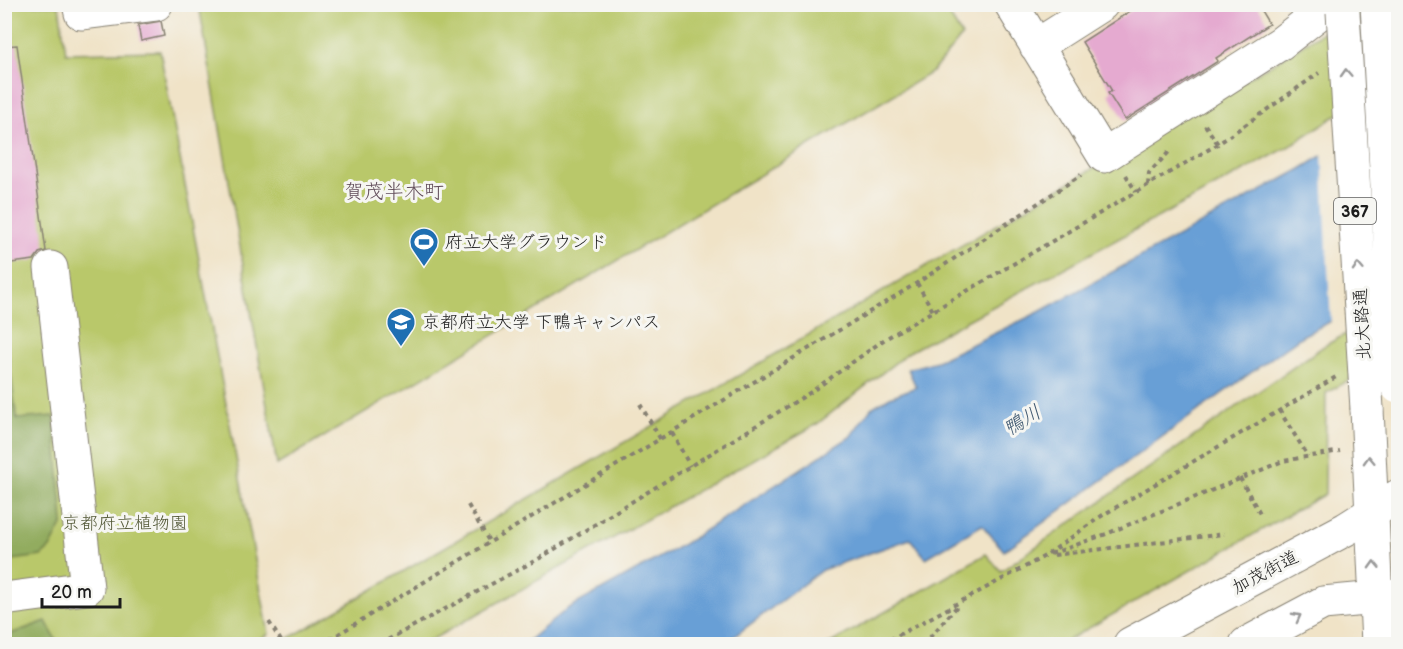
<svg xmlns="http://www.w3.org/2000/svg" width="1403" height="649" font-family="'Balsamiq Sans','Klee One',sans-serif">
<style>
.green{fill:#b9c86a;stroke:#6a7243;stroke-width:1.5}
.forest{fill:#92ac5e;stroke:#57643d;stroke-width:1.5}
.water{fill:#689fd6;stroke:#425e79;stroke-width:1.5}
.pier{fill:#f0e3c7}
.building{fill:#e5aad0}
.lines{fill:none;stroke-linecap:round;stroke-linejoin:round}
.minor-casing{stroke:#868072;stroke-width:35}
.highway-casing{stroke:#868072;stroke-width:35}
.path{stroke:#868072;stroke-width:4;stroke-dasharray:4.5 4.5;stroke-linecap:butt}
.minor{stroke:#fff;stroke-width:33}
.highway{stroke:#fff;stroke-width:33}
.highway-bridge-casing{stroke:#868072;stroke-width:35;stroke-linecap:butt}
.highway-bridge{stroke:#fff;stroke-width:33}
.oneway{stroke:#999}
.labels{text-anchor:middle;stroke-width:6;stroke-linejoin:round;paint-order:stroke}
.shield{fill:#f6f6f2;stroke:#5d5d5c;stroke-width:1.5}
.shield-label{font-size:16px;font-weight:bold;fill:#1c1c1c}
.poi-label{font-size:18px;fill:#1c1c1c;stroke:#f6f6f2;text-anchor:start}
.street-label{font-size:18px;fill:#1c1c1c;stroke:#f6f6f2}
.park-label{font-size:18px;fill:#535837;stroke:#f6f6f2}
.neighbourhood-label{font-size:20px;fill:#624e5b;stroke:#f6f6f2}
.water-label{font-size:20px;font-style:italic;fill:#3e5770;stroke:#f6f6f2}
</style>
<rect width="100%" height="100%" fill="#f6f6f2"/>
<filter id="ink" filterUnits="userSpaceOnUse"><feTurbulence type="fractalNoise" baseFrequency=".0167" numOctaves="2"/><feDisplacementMap in="SourceGraphic" scale="12" xChannelSelector="R" yChannelSelector="G"/><feConvolveMatrix kernelMatrix="1 2 1 2 8 2 1 2 1" color-interpolation-filters="sRGB"/></filter>
<filter id="wash" filterUnits="userSpaceOnUse"><feTurbulence type="fractalNoise" baseFrequency=".008" numOctaves="4" result="noise"/><feDisplacementMap in="SourceGraphic" scale="24" xChannelSelector="R" yChannelSelector="G"/><feGaussianBlur stdDeviation="1.35" result="paint"/><feColorMatrix in="noise" values="0 0 0 0 0 0 0 0 0 0 0 0 0 0 0 0 0 1.4 0 .05"/><feComposite in="paint" operator="in"/></filter>
<g filter="url(#wash)">
<rect width="100%" height="100%" fill="#f0e3c7"/>
<!-- green -->
<path class="green" d="M4,5H59L66,53L160,51L269,634L252,644H5Z
M943,5L962,36L932,72L277,465L199,5Z
M1365,5H1398V75L1288,147L909,352L817,424L424,644H279L1279,60Z
M1398,306V352L1326,393L1325,494L1061,644H829L986,554L1001,571L1324,346Z"/>
<!-- forest -->
<path class="forest" d="M4,325L17,419L54,416L63,523L50,548L41,556L5,561Z
M46,621L58,644H5V636Z"/>
<!-- water -->
<path class="water" d="M1398,109V287L1302,336L1004,551L982,525L926,558L910,539L822,570L724,644H524L567,609L687,542L850,437L871,408L890,397L916,387L908,369L937,361L1039,312L1301,169Z"/>
<!-- pier -->
<path class="pier" d="M1397,106L1398,291L1331,324L1322,153Z"/>
<g id="blocks">
<!-- building -->
<path class="building" d="M1141,4H1257L1269,24L1216,58L1218,61L1125,120L1108,93L1112,91L1082,42Z
M161,21L164,36L141,41L138,25Z
M17,45L46,251L39,253L34,260L4,264V46Z"/>
</g>
</g>
<g filter="url(#ink)">
<use href="#blocks" fill-opacity="0" stroke="#868072" stroke-width="1.5"/>
<g class="lines">
<!-- minor casing -->
<g class="minor-casing">
<path id="minor" d="M79,4L81,13L156,4
M1011,4L1104,156L1281,43L1331,4
M1036,46L1102,4
M4,599L87,588L51,268
M1130,644L1346,529L1398,496
M1246,644L1323,603L1398,596"/>
</g>
<!-- highway casing -->
<g class="highway-casing">
<path id="highway" d="M1367,409L1378,644"/>
</g>
<!-- path -->
<path class="path" d="M1205,125L1218,144
M1126,175L1136,192
M1148,185L1149,173L1169,152
M917,283L933,311
M640,404L661,440
M1279,410L1308,456
M672,433L690,466
M1240,478L1260,514
M468,505L490,543
M1051,554L1106,534L1283,461L1340,451
M1054,555L1224,534
M269,622L283,644
M322,644L917,283L1081,175
M380,644L540,558L811,392L885,339L1218,144L1319,73
M882,644L1045,556L1103,515L1336,377
M924,644L959,604"/>
<!-- minor -->
<use href="#minor" class="minor"/>
<!-- highway -->
<use href="#highway" class="highway"/>
<!-- highway-bridge casing -->
<g class="highway-bridge-casing">
<path id="highway-bridge" d="M1377,4L1398,387
M1343,12L1367,409"/>
</g>
<!-- highway-bridge -->
<use href="#highway-bridge" class="highway-bridge"/>
</g>
<!-- one-way arrows -->
<defs><path id="oneway-chevron" d="M-2-3.5L2.5 0L-2 3.5" fill="none" stroke-width="1.6" stroke-linecap="round" stroke-linejoin="round" transform="scale(1.5)"/></defs>
<g class="oneway">
<use href="#oneway-chevron" transform="translate(1346 73) rotate(-93)"/>
<use href="#oneway-chevron" transform="translate(1358 267) rotate(-93)"/>
<use href="#oneway-chevron" transform="translate(1369 460) rotate(-92)"/>
<use href="#oneway-chevron" transform="translate(1374 565) rotate(-92)"/>
<use href="#oneway-chevron" transform="translate(1297 617) rotate(-28)"/>
</g>
</g>
<!-- icons -->
<defs>
<g id="stadium-pin" transform="scale(1.5)"><path d="M0 17L-7.5 6A9.5 9.5 0 1 1 7.5 6Z" fill="#1f6fb2" stroke="#f6f6f2"/><path d="M0-5a6.5 5 0 1 0 0 10a6.5 5 0 1 0 0-10ZM-3.5-1.8h7v3.6h-7Z" fill="#fff"/></g>
<g id="university-pin" transform="scale(1.5)"><path d="M0 17L-7.5 6A9.5 9.5 0 1 1 7.5 6Z" fill="#1f6fb2" stroke="#f6f6f2"/><path d="M0-5L7-2L0 1L-7-2ZM-4 1L0 2.5L4 1V4Q0 6-4 4Z" fill="#fff"/></g>
</defs>
<g fill-rule="evenodd">
<use href="#stadium-pin" x="424" y="242"/>
<use href="#university-pin" x="401" y="322"/>
</g>
<g class="labels">
<!-- shield labels -->
<rect class="shield" x="1334" y="198" width="42" height="26" rx="4.5"/>
<g class="shield-label">
<text x="1355" y="217">367</text>
</g>
<!-- poi labels -->
<g class="poi-label">
<text x="445" y="248">府立大学グラウンド</text>
<text x="422" y="328">京都府立大学 下鴨キャンパス</text>
</g>
<!-- street labels -->
<g class="street-label">
<text transform="translate(1362 324) rotate(-93)" y="6">北大路通</text>
<text transform="translate(1265 572) rotate(-28)" y="6">加茂街道</text>
</g>
<!-- park labels -->
<g class="park-label">
<text x="125" y="529">京都府立植物園</text>
</g>
<!-- neighbourhood labels -->
<g class="neighbourhood-label">
<text x="394" y="198">賀茂半木町</text>
</g>
<!-- water labels -->
<g class="water-label">
<text transform="translate(1022 420) rotate(-31)" y="7">鴨川</text>
</g>
</g>
<!-- margin -->
<rect width="1403" height="649" fill="none" stroke="#f6f6f2" stroke-width="24"/>
<!-- scale -->
<path d="M42 598v9h78v-9" fill="none" stroke="#1c1c1c" stroke-width="3"/>
<text x="51" y="598" font-size="18" fill="#1c1c1c" stroke="#f6f6f2" stroke-width="4.5" paint-order="stroke">20 m</text>
</svg>
